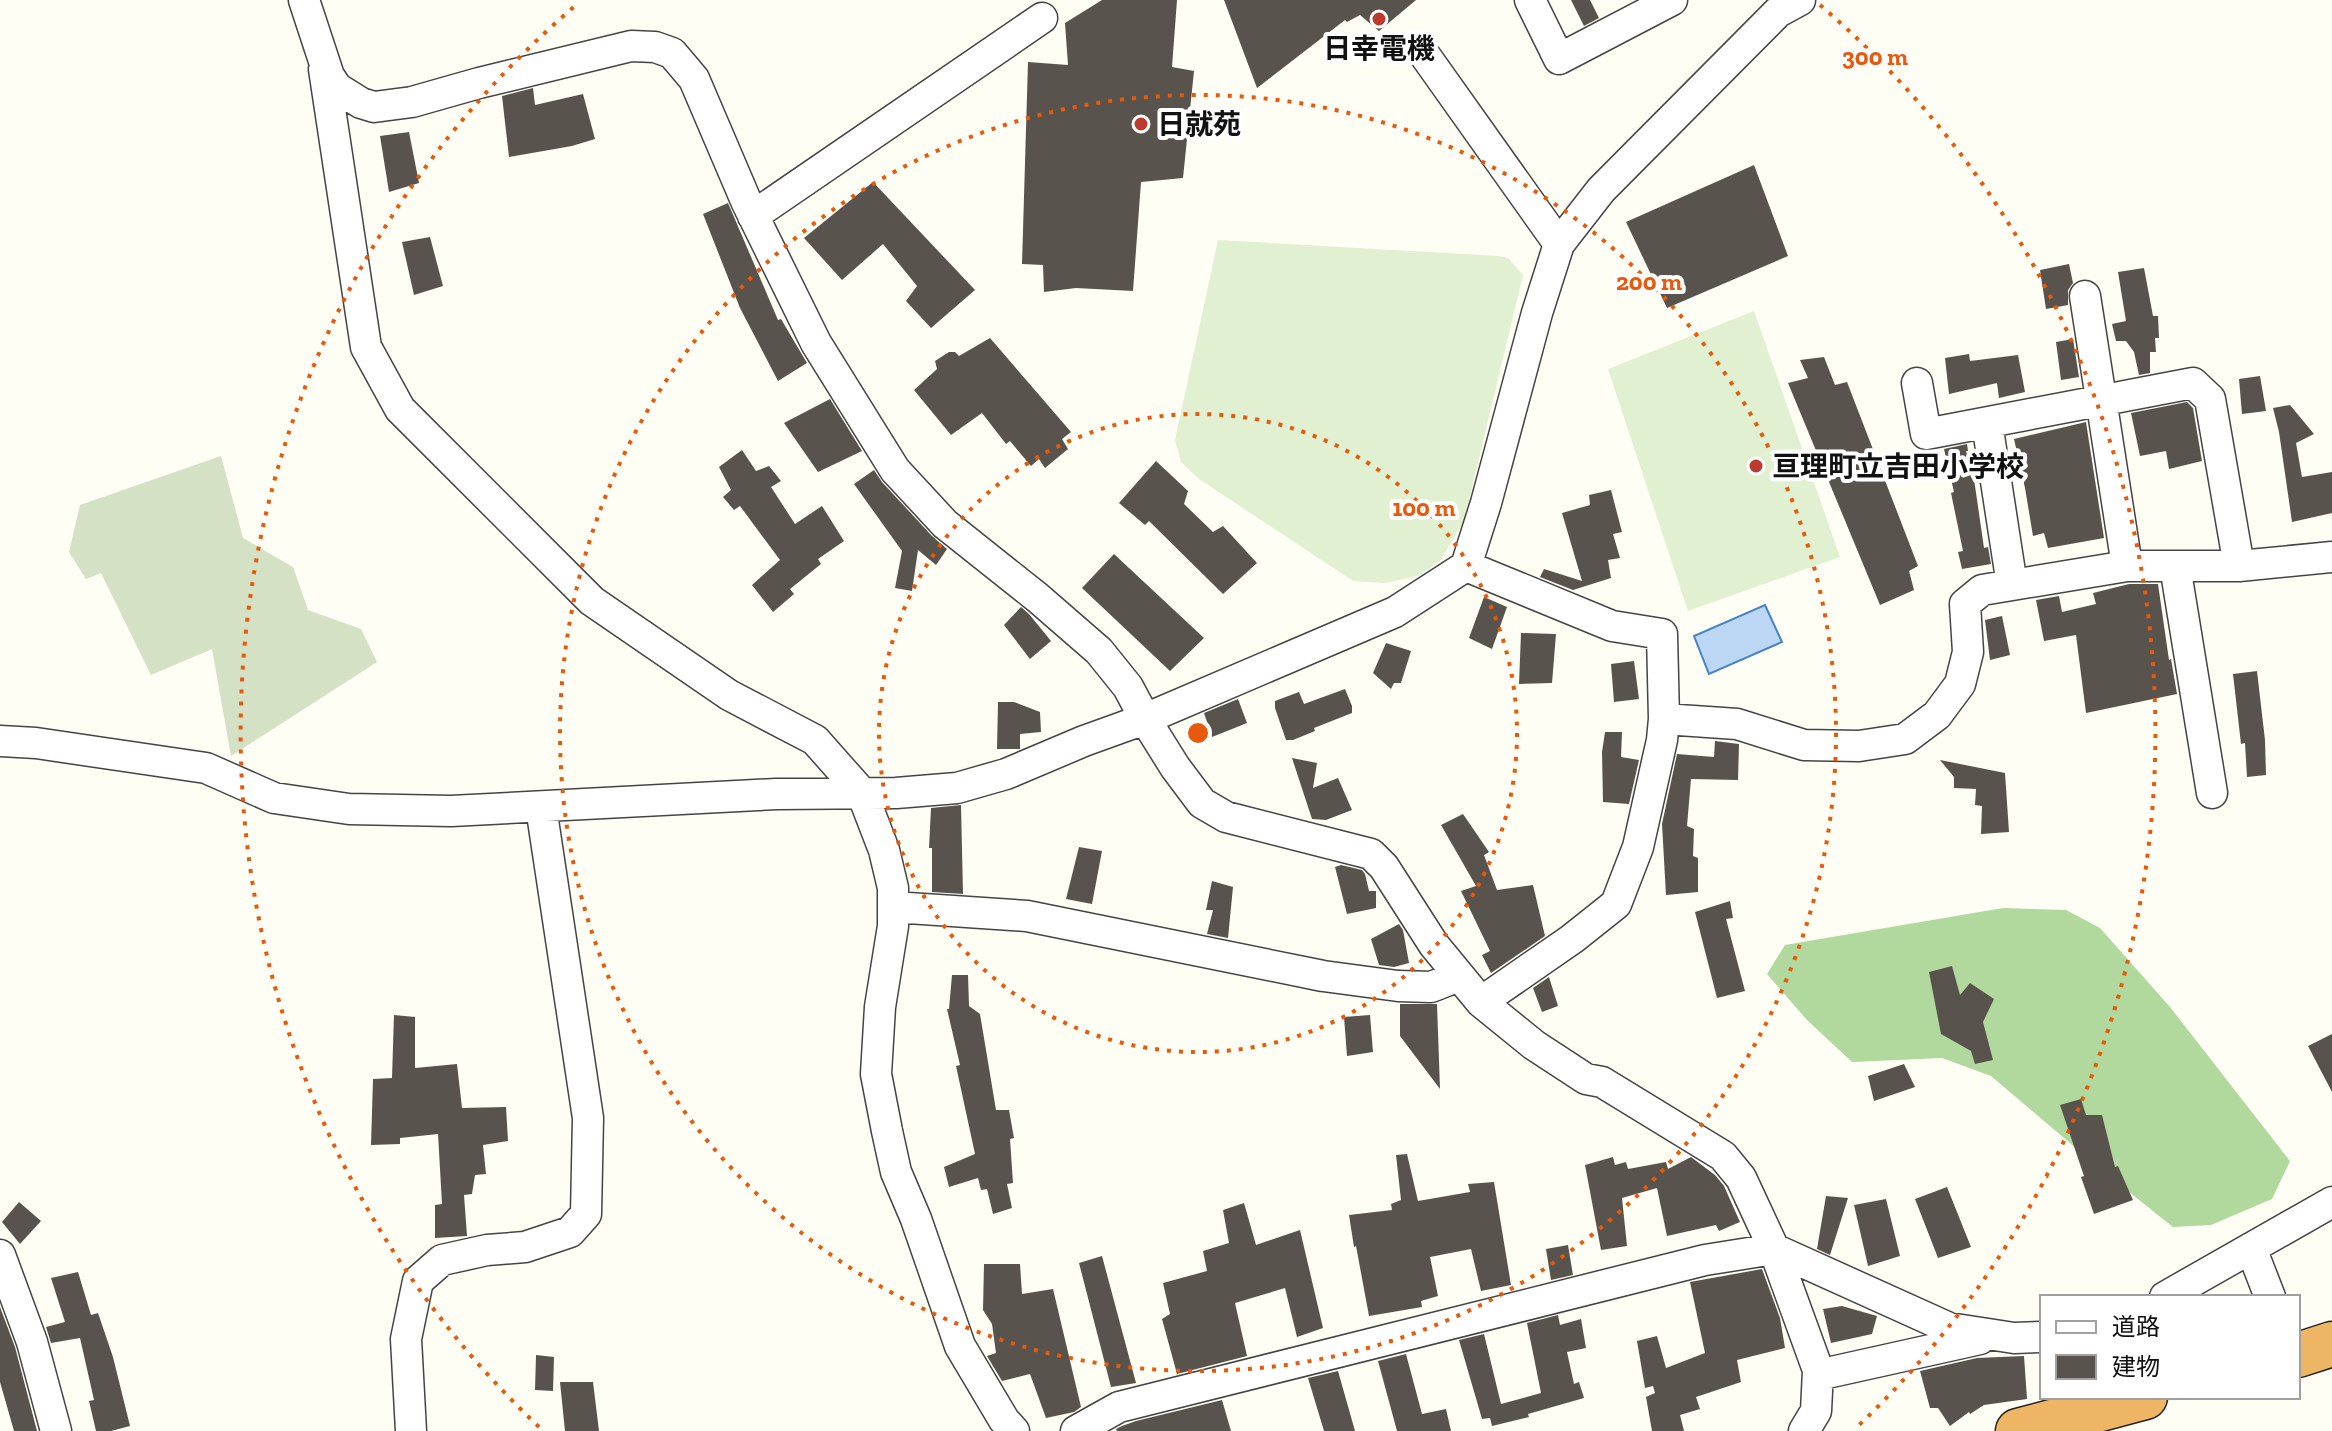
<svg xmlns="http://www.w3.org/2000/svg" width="2332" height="1431" font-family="'Zilla Slab','Noto Sans JP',serif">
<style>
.forest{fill:#b1d99e}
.cemetery{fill:#d4e1c5}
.pitch{fill:#e1f0d0}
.water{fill:#bbd7f4;stroke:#4582c8;stroke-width:2}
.building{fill:#59534d}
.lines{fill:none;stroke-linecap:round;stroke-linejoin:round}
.minor-casing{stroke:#444;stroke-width:33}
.highway-casing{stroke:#222;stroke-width:47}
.minor{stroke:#fff;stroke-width:30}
.highway{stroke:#edb564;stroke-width:44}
.ring{fill:none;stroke:#e8590c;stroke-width:4;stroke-dasharray:4 8}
.poi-dot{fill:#bb3a2e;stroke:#fff;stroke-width:3}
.labels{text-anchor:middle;stroke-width:8;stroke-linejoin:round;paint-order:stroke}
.poi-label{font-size:28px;font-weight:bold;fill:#111;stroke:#fff;text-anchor:start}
.centre{fill:#e8590c;stroke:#fff;stroke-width:4}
.ring-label{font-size:24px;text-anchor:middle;font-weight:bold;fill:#e8590c;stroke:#fff;stroke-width:8;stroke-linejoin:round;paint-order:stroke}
</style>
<rect width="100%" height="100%" fill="#fefef5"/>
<!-- forest -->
<path class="forest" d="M2003,908L2066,910L2100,928L2170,1007L2290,1161L2272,1199L2211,1225L2173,1227L2104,1172L1991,1076L1942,1058L1852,1062L1807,1020L1767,974L1785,945Z"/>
<!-- cemetery -->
<path class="cemetery" d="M221,456L243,538L293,567L308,610L361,629L377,662L231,756L212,649L151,675L101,573L86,579L69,552L80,505Z"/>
<!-- pitch -->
<path class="pitch" d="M1218,240L1498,256L1508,258L1523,275L1464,521L1440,561L1418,576L1385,583L1353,581L1199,479L1181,462L1175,440Z
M1754,311L1840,557L1688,611L1608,369Z"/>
<!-- water -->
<path class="water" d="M1765,605L1782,642L1709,674L1694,636Z"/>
<!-- building -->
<path class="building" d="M1102,0H1177L1172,67L1194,71L1183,178L1141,182L1133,291L1076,288L1044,292L1043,265L1022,264L1028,62L1068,65L1065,23Z
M1224,0H1416L1379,31L1360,15L1347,22L1345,20L1257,88Z
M1571,0H1590L1599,18L1584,26Z
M533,88L535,105L583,94L595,139L572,146L509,157L502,96Z
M409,132L419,183L389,192L380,136Z
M1754,165L1788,256L1667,308L1626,222Z
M873,182L975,290L931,328L906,301L917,286L883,244L842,280L804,238Z
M728,203L778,320L781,319L807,363L778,381L740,308L703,214Z
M430,237L443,286L414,295L402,242Z
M2069,264L2073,283L2068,290V305L2046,309L2040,270Z
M2144,268L2153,316H2158L2159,338H2155L2156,352H2150V373L2139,375L2134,352L2126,341H2116L2112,324L2126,321L2118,272Z
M990,338L1071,432L1062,439L1068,449L1045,468L1039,459L1031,466L1010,441L1006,444L982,413L951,435L914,390L937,369L935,361L949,352H955L959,356Z
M2073,339L2079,377L2061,380L2056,342Z
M1969,354L1970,361L2018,355L2025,392L1999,398L1997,383L1949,394L1945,358Z
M1824,357L1835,385L1847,382L1918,566L1909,571L1914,590L1880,605L1788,383L1808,378L1800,360Z
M2260,376L2266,411L2242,414L2239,379Z
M830,399L862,451L818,472L784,423Z
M2187,402L2193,408L2202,461L2169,469L2166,451L2140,456L2131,413Z
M2290,405L2314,434L2296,443L2302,477L2332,472V513L2292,522L2279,432L2273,408Z
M2086,422L2104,538L2048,548L2044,533L2033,536L2025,488L2014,439Z
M1967,444L1968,451H1966L1974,479L1984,548L1988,547L1991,564L1962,569L1958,552L1963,551L1951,493L1954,492L1944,449Z
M742,450L756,471L769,466L781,481L771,487L795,524L822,506L844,541L818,559L821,564L790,589L794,594L773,612L752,585L780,560L740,506L734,510L723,497L731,490L719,467Z
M1156,461L1188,491L1184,504L1213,532L1223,526L1257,563L1223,594L1149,521L1145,525L1119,503Z
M874,470L882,482L932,536L947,549L936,565L918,550L912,591L895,588L902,551L854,484Z
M1611,490L1622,532L1613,534L1620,558L1608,560L1611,578L1573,590L1540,577L1544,569L1582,581L1562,513L1590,505L1589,495Z
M1114,554L1204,638L1170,671L1082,588Z
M2129,584H2158L2169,660L2171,659L2177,694L2086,713L2076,635L2044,641L2036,600L2059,596L2062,612L2096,604L2093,593Z
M1484,597L1507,607L1492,649L1469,638Z
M1021,607L1029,614L1051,641L1030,659L1004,625Z
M2002,616L2010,655L1990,660L1985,620Z
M1521,633L1556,634L1552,683L1519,684Z
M1386,643L1411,651L1401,683H1394L1391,689L1373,673Z
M1634,661L1639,699L1614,702L1611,664Z
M2257,671L2265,740L2266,775L2247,777L2245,743L2241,744L2233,674Z
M1345,689L1352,706V713L1314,728L1315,731L1293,740H1286L1275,708V701L1299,692L1304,704Z
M1238,699L1247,723L1212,737L1204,713Z
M998,702H1014L1040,712L1041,732L1020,734V749H997Z
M1605,732H1622L1621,757L1639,760L1629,804L1603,802L1602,752Z
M1715,741L1739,744L1738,780L1691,779L1687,826L1694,829L1693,856L1698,858V892L1666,895L1662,824L1677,754L1714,757Z
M1292,758L1317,763L1313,788L1338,778L1352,810L1326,820L1312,819Z
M1940,760L2005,773L2009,832L1981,834L1982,806L1975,805L1976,789L1954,788V777Z
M961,805L963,894L932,892V848H929L931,808Z
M1463,814L1489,852L1484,855L1497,890L1533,885L1545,936L1491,973L1482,955L1490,951L1461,891L1476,886L1441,825Z
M1079,847L1102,851L1092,904L1066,899Z
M1341,865L1362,870L1365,874L1369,891H1376V908L1347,914L1335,867Z
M1212,881L1233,887L1228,938L1207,934L1213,910H1206Z
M1730,901L1733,918L1726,919L1745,991L1717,998L1695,912Z
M1399,924L1403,930L1409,963L1394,967L1379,965L1371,939Z
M1952,966L1960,995L1970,983L1994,999L1983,1022L1993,1060L1975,1064L1971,1051L1941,1034L1929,972Z
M952,975H968L969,1006L980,1014L996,1110H1009L1014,1138L1010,1139L1013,1183L1007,1184L1012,1208L993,1214L987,1189L981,1190L978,1178L949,1187L944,1167L975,1154L956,1066L960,1065L947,1009H949Z
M1549,977L1558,1006L1542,1012L1533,988Z
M1400,1004H1437L1440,1089L1400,1036Z
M394,1015L415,1017V1068L457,1064L462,1108L506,1107L508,1141L483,1145L486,1174L475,1175L472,1194L464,1195L467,1236L435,1238V1205L442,1204L438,1134L400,1138V1144L371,1145L373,1079L392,1078Z
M1370,1015L1373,1052L1347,1056L1344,1017Z
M2332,1034V1092L2308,1046Z
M1904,1064L1915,1087L1874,1101L1868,1076Z
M2081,1099L2086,1115H2102L2115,1167L2118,1166L2133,1200L2094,1214L2081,1177L2084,1176L2060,1105Z
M1407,1154L1418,1201L1470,1192L1468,1184L1494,1182L1511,1285L1481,1291L1471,1249L1430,1257L1438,1296L1421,1301L1422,1307L1369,1316L1356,1246L1354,1247L1349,1215L1392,1210L1391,1204L1401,1200L1396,1155Z
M1613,1157L1615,1165L1626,1162L1628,1169L1666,1162L1668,1169L1691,1157L1715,1175L1724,1186L1740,1222L1719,1231L1716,1225L1667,1236L1657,1188L1622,1198L1627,1246L1601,1250L1585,1165Z
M1947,1187L1971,1247L1938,1258L1915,1199Z
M1826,1196L1848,1198L1830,1255L1817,1249Z
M1886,1199L1900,1256L1868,1266L1854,1205Z
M19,1202L41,1221L20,1244L2,1222Z
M1244,1203L1256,1245L1300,1230L1323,1328L1297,1337L1285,1288L1235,1303L1247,1356L1177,1374L1162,1319L1170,1314L1163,1283L1207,1271L1203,1251L1229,1243L1223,1210Z
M1568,1245L1573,1275L1551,1280L1546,1249Z
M1102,1256L1136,1383L1111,1387L1079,1263Z
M984,1264H1020L1022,1294L1053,1289L1081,1407L1074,1412L1046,1418L1030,1374L1002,1381L987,1356L996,1353L992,1324L983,1310Z
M1762,1269L1780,1318L1785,1348L1737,1360L1741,1382L1696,1397L1700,1409L1680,1415L1684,1431H1652L1646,1397L1655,1393L1653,1386L1645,1388L1637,1341L1657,1336L1666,1368L1705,1353L1690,1282Z
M78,1272L91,1315L98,1313L113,1357L130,1426L111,1431H96L89,1401L94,1400L80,1338L51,1343L46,1327L65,1322L51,1278Z
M1842,1306L1877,1316L1872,1334L1831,1343L1823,1309Z
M0,1307L15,1347L37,1431H14L0,1382Z
M1558,1315L1560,1325L1581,1319L1586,1348L1567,1352L1574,1384L1579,1382L1584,1398L1528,1414L1529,1417L1492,1426L1490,1418L1482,1419L1459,1340L1484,1334L1501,1404L1541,1393L1527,1323Z
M1406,1354L1422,1414L1446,1409L1451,1431H1397L1378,1361Z
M536,1355L554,1357L553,1391L535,1390Z
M2024,1356L2027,1399L1984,1405L1970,1414L1969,1412L1950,1426L1938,1408H1930L1920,1371L1977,1358Z
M1338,1371L1355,1431H1324L1308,1378Z
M560,1382H593L599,1431H565Z
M1222,1400L1231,1431H1117L1116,1429L1122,1426L1136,1421Z"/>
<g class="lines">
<!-- minor casing -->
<g class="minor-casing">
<path id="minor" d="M304,0L329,76L337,88L361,103L374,107L412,102L479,83L631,46L655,47L672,53L694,79L747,203L816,343L895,470L945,524L1038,598L1099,651L1128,687L1145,719L1175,767L1202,803L1226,817L1371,854L1384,867L1434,945L1481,1002L1534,1045L1586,1079L1602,1082L1723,1156L1741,1178L1774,1249L1818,1370L1816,1411L1804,1431
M1530,0L1559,59L1672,0
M1424,54L1559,244
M324,69L366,347L400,409L592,601L729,695L815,740L862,793L884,850L893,888V926L880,1007L876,1074L887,1131L896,1172L916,1219L960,1346L1004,1420L1014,1431
M753,216L1042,18
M2085,296L2127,566
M1917,383L1926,434L2193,383L2210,399L2239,566
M1987,423L2012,585
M1466,566L1612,626L1662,634L1664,719L1662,740L1638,847L1616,904L1572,939L1481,1002
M2175,566L2212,793
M1664,719L1737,724L1804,745L1859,746L1905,739L1937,715L1960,684L1968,652L1965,604L1982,590L2127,566H2239L2332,557
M0,741L36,743L206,768L274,798L349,809L451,811L776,794L896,793L957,788L1006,774L1084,741L1145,719L1395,612L1466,566L1486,503L1537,313L1559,244L1601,190L1778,12L1800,0
M893,907L1027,916L1323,976L1398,986L1431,987L1459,976
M2251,1248L2270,1297
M0,1255L32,1342L56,1431
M2165,1297L2332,1202
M1818,1375L1980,1339
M411,1431L406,1339L418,1281L442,1260L487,1250L525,1247L570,1232L586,1214L588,1118L541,807
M1076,1431L1119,1407L1705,1260L1774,1249L1949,1328L2014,1338L2042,1337"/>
</g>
<!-- highway casing -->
<g class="highway-casing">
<path id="highway" d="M2298,1355L2332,1344
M2018,1431L2145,1397"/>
</g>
<!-- minor -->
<use href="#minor" class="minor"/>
<!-- highway -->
<use href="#highway" class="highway"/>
</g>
<!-- distance rings -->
<g class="ring">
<circle cx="1198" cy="733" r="319"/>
<circle cx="1198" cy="733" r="638"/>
<path d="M539 1427A957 957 0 0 1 576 5M1820 5A957 957 0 0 1 1857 1427"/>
</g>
<!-- markers -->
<g class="poi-dot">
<circle cx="1379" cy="19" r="8"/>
<circle cx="1141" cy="124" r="8"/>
<circle cx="1756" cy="466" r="8"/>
</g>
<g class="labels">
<!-- poi labels -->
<g class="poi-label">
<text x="1379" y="58" text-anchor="middle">日幸電機</text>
<text x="1157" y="134">日就苑</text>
<text x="1772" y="476">亘理町立吉田小学校</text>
</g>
</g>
<circle cx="1198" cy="733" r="12" class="centre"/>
<g class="ring-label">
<text x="1875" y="65">300 m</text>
<text x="1649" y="290">200 m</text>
<text x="1424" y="516">100 m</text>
</g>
<!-- legend -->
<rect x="2040" y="1295" width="260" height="104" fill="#ffffff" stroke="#a0a0a0" stroke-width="2"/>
<rect x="2056" y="1321" width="40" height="12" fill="#ffffff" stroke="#a0a0a0" stroke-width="2"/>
<text x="2112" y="1335" font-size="24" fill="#111111">道路</text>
<rect x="2056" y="1355" width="40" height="24" fill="#59534d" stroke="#a0a0a0" stroke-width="2"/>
<text x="2112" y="1375" font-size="24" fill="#111111">建物</text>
</svg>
